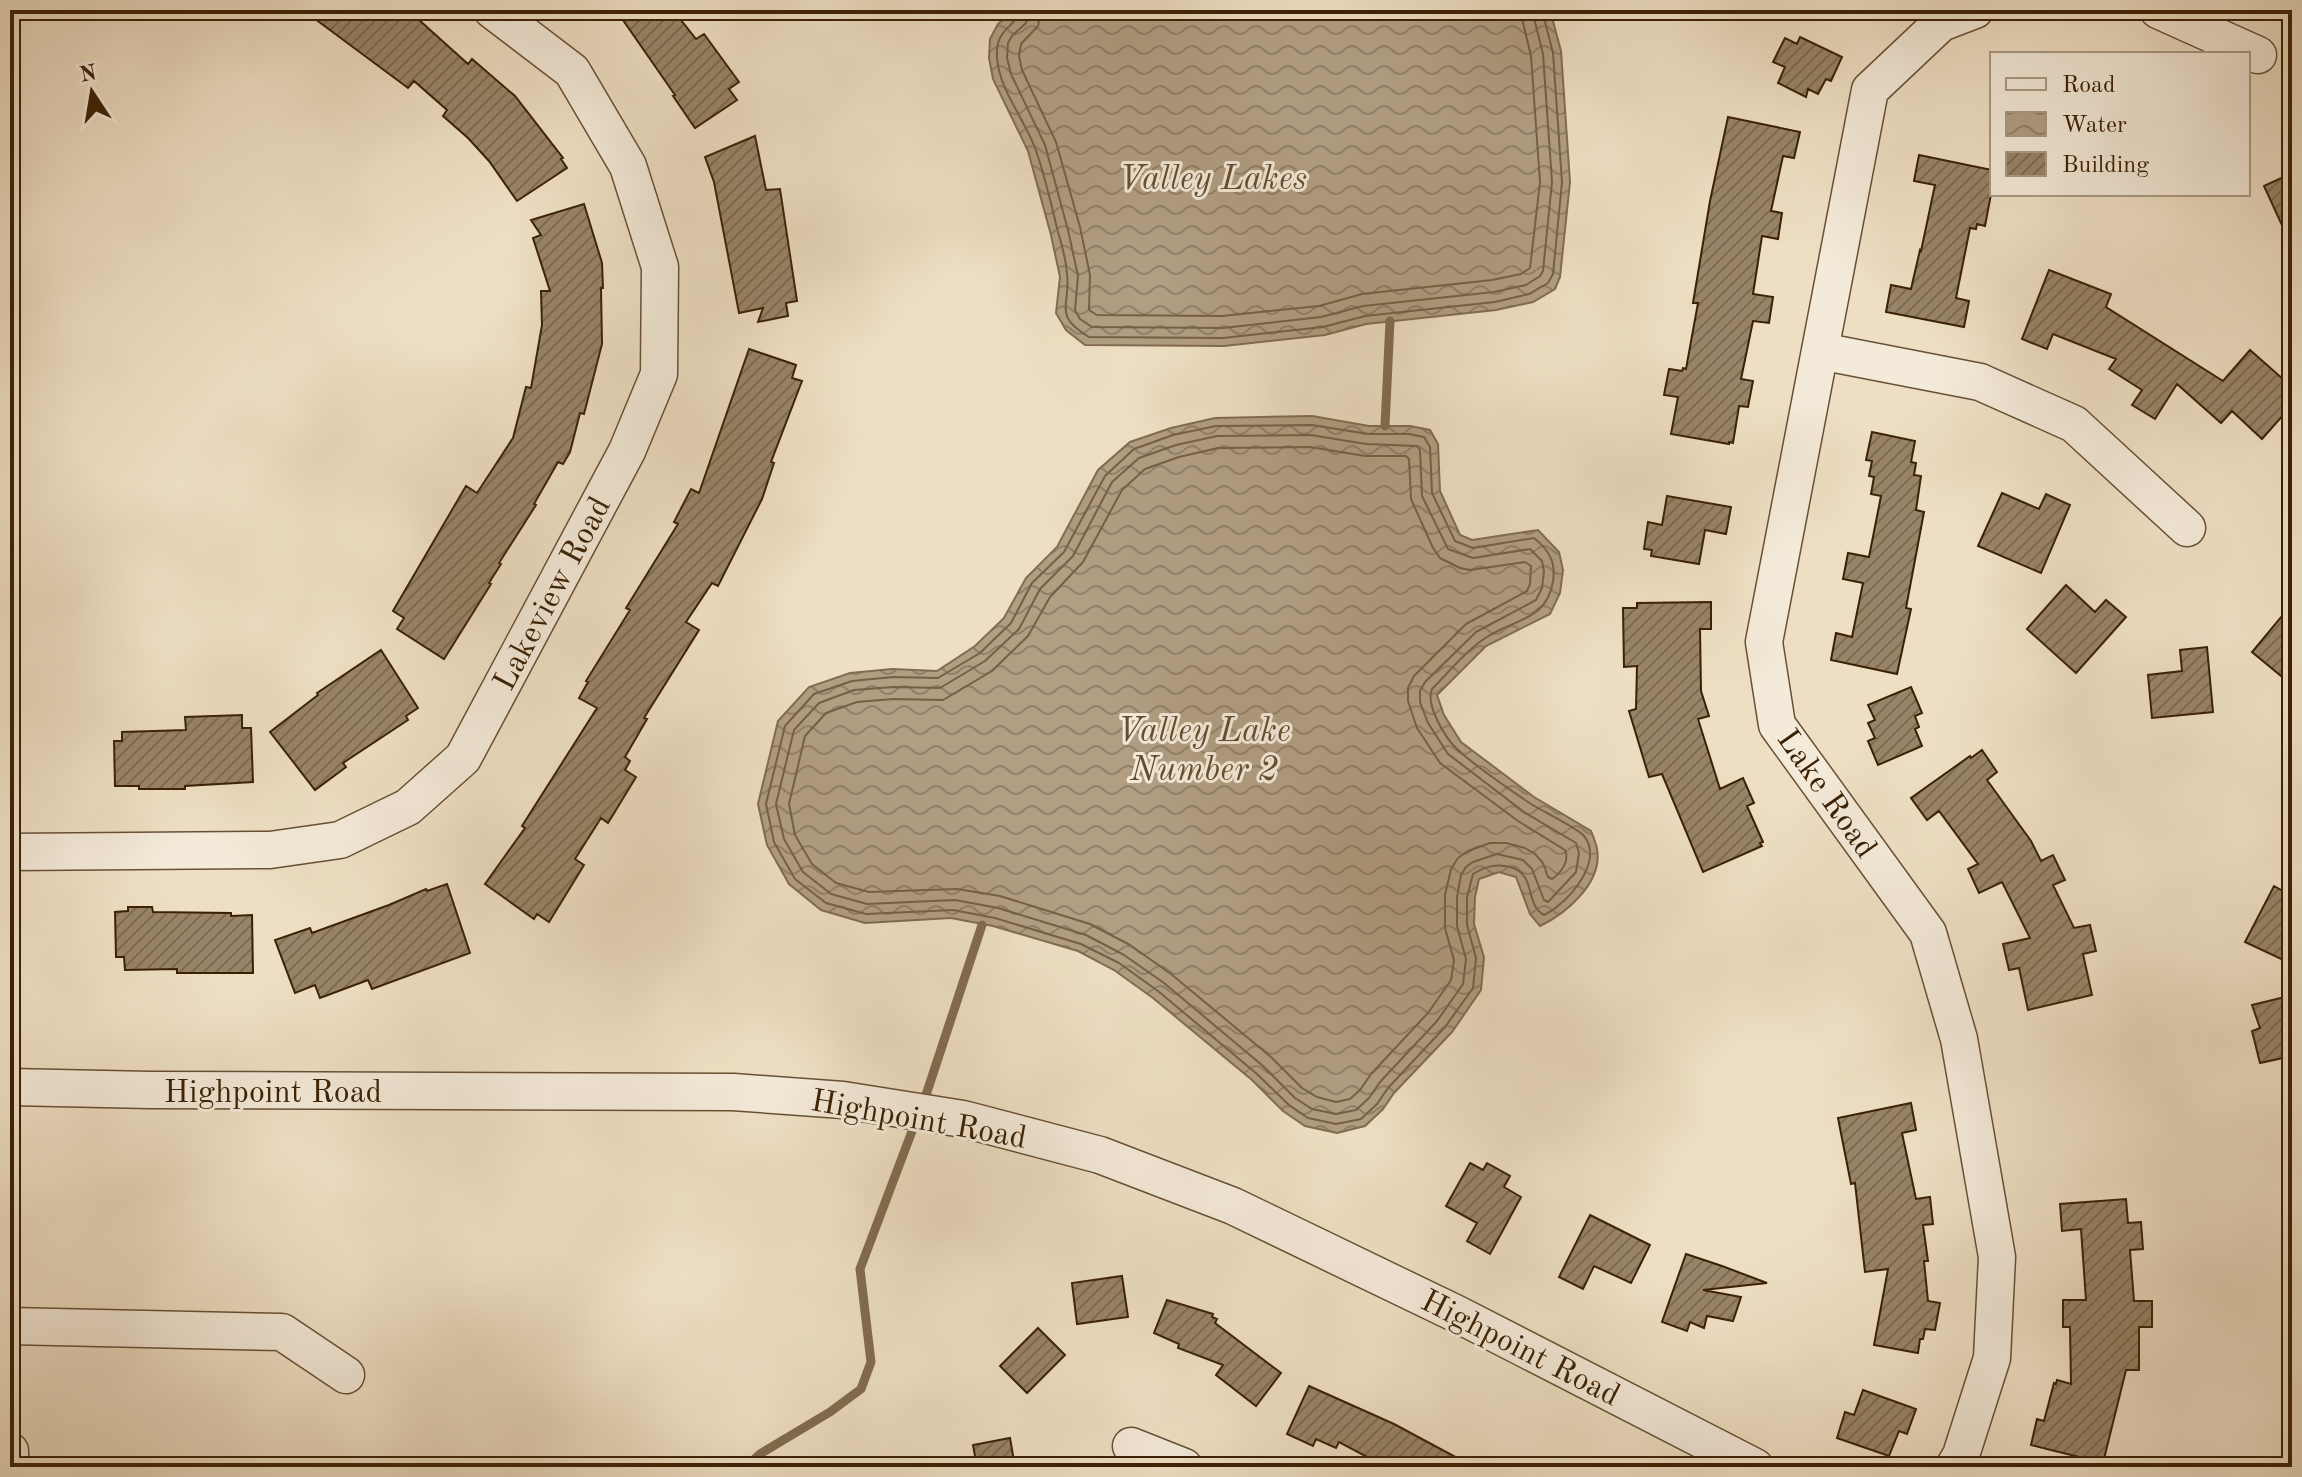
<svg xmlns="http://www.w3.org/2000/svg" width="2302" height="1477" font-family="'Old Standard TT',serif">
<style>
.water{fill:url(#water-waves);stroke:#826c50;stroke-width:2}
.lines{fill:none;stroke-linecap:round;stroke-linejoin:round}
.shore{stroke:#766044;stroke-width:2}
.stream{stroke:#826c50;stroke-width:9}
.building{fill:url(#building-hatch);stroke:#3b2104;stroke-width:2}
.minor-casing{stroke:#685034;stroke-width:39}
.minor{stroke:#f4ead9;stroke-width:36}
.labels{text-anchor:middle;stroke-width:6;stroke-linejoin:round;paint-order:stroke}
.street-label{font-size:32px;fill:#3b2104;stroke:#f4ead9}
.water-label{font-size:34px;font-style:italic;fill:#644d30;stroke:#f4ead9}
</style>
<defs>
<pattern id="water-waves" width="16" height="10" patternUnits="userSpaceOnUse" patternTransform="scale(2)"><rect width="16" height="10" fill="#b19e83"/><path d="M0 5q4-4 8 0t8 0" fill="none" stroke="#918069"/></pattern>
<pattern id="building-hatch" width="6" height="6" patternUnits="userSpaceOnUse" patternTransform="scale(2)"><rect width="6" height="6" fill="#988468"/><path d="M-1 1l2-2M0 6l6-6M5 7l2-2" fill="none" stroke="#7d6c53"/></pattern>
</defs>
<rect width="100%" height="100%" fill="#eedfc4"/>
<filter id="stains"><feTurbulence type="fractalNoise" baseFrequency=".0025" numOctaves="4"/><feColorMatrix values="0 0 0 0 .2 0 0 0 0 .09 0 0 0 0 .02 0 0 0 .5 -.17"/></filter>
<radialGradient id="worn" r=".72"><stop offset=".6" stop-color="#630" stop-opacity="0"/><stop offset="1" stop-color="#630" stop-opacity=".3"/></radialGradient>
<!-- water -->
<path class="water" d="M1015,10H1550L1561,51L1570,182L1560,277L1555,289L1533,302L1496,310L1366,324L1325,335L1224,346L1085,345L1066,330L1056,313L1060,277L1051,235L1028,151L993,79L989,58L990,39L998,24Z
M1312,416L1369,426H1410L1430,430L1438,444L1440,491L1460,535L1472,540L1538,530L1559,552L1563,570L1560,593L1550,614L1486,646L1437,695L1444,715L1461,742L1534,797L1591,831C1593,836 1596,843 1597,849C1603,882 1567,913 1540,926L1530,914L1516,877L1499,872L1479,879L1475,897L1474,924L1484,957L1481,990L1452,1032L1394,1093L1383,1109L1365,1126L1337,1133L1305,1126L1283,1111L1252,1080L1153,998L1114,970L1078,951L993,926L951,918L865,923L821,910L789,884L767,845L758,804L778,721L809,687L850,673L892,669L937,671L975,646L1004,618L1026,578L1057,547L1098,470L1130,442L1171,428L1215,418Z"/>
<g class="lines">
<!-- shore -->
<path class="shore" d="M1019,10C1017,28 995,27 997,57C999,90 1024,118 1035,148C1045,175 1051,204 1058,232C1062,245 1066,260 1067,274C1071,306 1052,315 1089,337L1223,338L1323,327L1365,316L1495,302L1529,294L1548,283L1553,274L1562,182L1553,53L1542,10
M1029,10L1026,23L1012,36L1008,43L1007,58L1011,74L1045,145L1068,230L1078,276L1075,310L1080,319L1092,327L1223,328L1321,317L1363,306L1494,292L1526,285L1540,276L1543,271L1552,182L1543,54L1532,10
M1041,10L1038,26L1021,44L1019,56L1022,70L1056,142L1080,227L1090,275L1089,310L1097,315L1222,316L1319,306L1362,294L1492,280L1521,274L1530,268L1540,182L1531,56L1520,10
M1312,425L1368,434H1409L1424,437L1430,447L1432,493L1455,541L1473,548L1534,538C1549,550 1556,562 1553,581C1547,623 1509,619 1481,641C1463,654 1448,673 1432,689C1425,704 1445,738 1457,749C1476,767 1509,789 1531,804C1542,811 1579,829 1584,836C1605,862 1566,905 1544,915C1524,904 1537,874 1510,867C1496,863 1485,867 1473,874L1467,897V925L1476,958L1473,988L1445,1027L1388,1088L1377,1104L1361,1119L1336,1124L1308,1118L1289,1105L1257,1074L1158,991L1119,963L1081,944L995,918L953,910L866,914L826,903L795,879L774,842L766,804L785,726L814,694L852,681L893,677L938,678L980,653L1011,623L1032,583L1064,552L1105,476L1134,449L1173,435L1216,426Z
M1311,435L1366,444L1417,446L1420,450L1422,496L1448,549L1473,558L1530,549L1542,561L1544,571L1542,588L1536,600L1476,632L1425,682L1420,691V702L1428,723L1448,754L1524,812L1576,843L1579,853L1576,872L1548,902L1544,900L1532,869L1523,860L1497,854L1473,862L1466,867L1461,875L1457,897V926L1466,959L1463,984L1437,1021L1380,1082L1369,1098L1356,1110L1336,1114L1312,1109L1295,1098L1263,1066L1164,983L1124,955L1086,935L998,908L955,900L867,904L831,894L803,872L784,839L776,804L794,730L819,703L854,690L893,687L940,688L985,661L1019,629L1040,589L1073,556L1112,482L1139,458L1176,445L1217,436Z
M1310,447L1365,456H1406L1409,459L1411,499L1433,548L1440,558L1460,568L1470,570L1525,562L1531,566L1530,584L1527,591L1466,624L1414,676L1408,688V701L1417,728L1440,763L1518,821L1565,850C1570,861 1561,873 1552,879L1548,877L1543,863L1535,854L1525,848L1506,843H1490L1468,851L1458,858L1451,869L1445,895V928L1454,960L1451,980L1428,1013L1371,1074L1360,1090L1350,1099L1336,1102L1317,1097L1302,1088L1271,1057L1171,974L1130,945L1090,924L1000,896L957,889L869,892L836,883L812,864L795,835L789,804L805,736L826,713L857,702L893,699L943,700L992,671L1028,636L1050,597L1083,562L1122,490L1145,469L1179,457L1218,448Z"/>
<!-- stream -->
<path class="stream" d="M1385,426L1390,321
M923,1104L982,925
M746,1467L760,1454L830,1412L861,1389L871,1362L860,1269L917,1118"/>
</g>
<!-- building -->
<path class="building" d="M303,10H408L468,64L472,59L515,96L563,158L561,159L567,168L517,201L489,161L468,138L443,116L447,110L414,81L408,88Z
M616,10H673L696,39L704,34L739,82L729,89L737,100L695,128L673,96L675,95Z
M1800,37L1842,57L1831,81L1826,79L1818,94L1808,89L1806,97L1778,83L1785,67L1773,62L1785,38L1797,44Z
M1728,117L1800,132L1794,158L1783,156L1771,211L1782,213L1778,239L1762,236L1753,294L1773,297L1769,323L1753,321L1741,379L1753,381L1748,407L1739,406L1733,443L1729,442V444L1671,434L1678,397L1664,395L1669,369L1682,371L1683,368L1686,369L1698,303H1693L1710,201Z
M755,136L766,190L780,189L797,301L786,303L788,316L758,322L763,308L739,313L714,182L705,157Z
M1919,155L1992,170V189L1985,226L1977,224L1976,229L1970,228L1956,298L1969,301L1964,327L1886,312L1891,285L1911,289L1920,250L1921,251L1935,185L1914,181Z
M2292,173V247L2264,186Z
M584,204L602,263L603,288H601L602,344L584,414L580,413L570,452L563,464L558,462L534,504L536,505L499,563L501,564L489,583L491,584L444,659L397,629L404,618L393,611L466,486L477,493L513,438L526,387L531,388L542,325L541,291H550L533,238L541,235L531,220Z
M2049,270L2111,294L2106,307L2223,381L2250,350L2292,387V405L2262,439L2232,411L2221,423L2177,384L2155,419L2132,405L2142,390L2109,369L2116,359L2053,334L2047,349L2022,339Z
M749,349L796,365L792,378L802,381L771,462L774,463L762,499L718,586L712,583L686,622L699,630L644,718L647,719L625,757L630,761L625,770L636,777L608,823L601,818L575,859L584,865L549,922L537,914L534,919L485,884L525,828L522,826L597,708L579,698L588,682L586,681L630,610L626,608L678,524L674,522L691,489L699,493Z
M1872,432L1915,441L1911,462L1916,463L1914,475L1921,476L1916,510L1924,512L1906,608L1911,609L1897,674L1831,660L1836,633L1852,637L1863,583L1843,579L1848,553L1869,557L1881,496L1871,494L1874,477L1869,476L1872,461L1866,460Z
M2002,493L2039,509L2046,494L2070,505L2041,573L1978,546Z
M1667,496L1731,507L1726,534L1705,530L1699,564L1651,556L1652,550L1644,549L1648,522L1662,525Z
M2066,585L2095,612L2106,600L2126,617L2076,673L2027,629Z
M1711,602V629H1700L1701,691L1709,716L1698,719L1720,789L1743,778L1754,803L1747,806L1763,842L1760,843L1762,846L1703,872L1662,774L1649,777L1629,711L1636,709L1637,666L1624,667L1623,608H1637V603Z
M2292,604V685L2252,652Z
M2207,647L2213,712L2152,718L2148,675L2182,671L2180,650Z
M381,650L418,708L406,716L408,720L343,763L346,767L315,790L270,732L318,695L317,693Z
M1911,687L1922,713L1915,716L1919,727L1915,729L1922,746L1878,765L1868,741L1875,738L1868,723L1875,720L1868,705Z
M242,715V728H251L253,782L185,786V789H139V786H115L114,741H122V732L186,730L185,717Z
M1982,750L1997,772L1987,780L2031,841L2041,861L2053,855L2065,880L2053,885L2074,928L2090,925L2096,951L2083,954L2092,995L2028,1010L2019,968L2009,970L2003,944L2030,938L2002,882L1979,893L1968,869L1978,864L1939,811L1927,820L1911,798L1970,756L1971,758Z
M447,884L470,953L372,989L368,980L320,998L315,985L295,993L275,940L310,928L312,933L389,905L426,889L427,891Z
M2274,886L2292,896V964L2245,942Z
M128,907H152L153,912L231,913V916L252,915L253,973H177V969L125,970L124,957H116L115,912L128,911Z
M2285,997L2292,1023V1056L2260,1063L2252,1031L2260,1028L2252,1005Z
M1911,1103L1916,1130L1902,1133L1916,1199L1930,1197L1933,1224L1923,1225L1928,1261H1924L1928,1301L1940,1303L1935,1330L1925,1329L1923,1339H1920L1918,1353L1874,1345L1888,1269L1865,1272L1855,1183L1851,1184L1838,1118Z
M1470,1163L1483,1170L1487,1163L1510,1176L1504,1187L1521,1197L1490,1254L1467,1241L1477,1223L1446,1206Z
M2126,1199L2128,1223L2141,1222L2143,1249L2130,1250L2134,1301H2152V1327H2139V1370H2126L2103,1463L2031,1445L2037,1419L2044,1421L2054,1383L2056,1384L2057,1380L2071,1384L2070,1327H2063V1300H2086L2081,1229L2062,1231L2060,1204Z
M1590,1215L1650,1245L1631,1283L1594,1266L1583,1289L1559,1277Z
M1686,1254L1722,1266L1767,1283L1703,1290L1741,1297L1733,1321L1707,1316L1704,1328L1690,1322L1687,1331L1662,1322Z
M1122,1276L1128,1317L1077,1324L1072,1283Z
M1167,1300L1213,1314L1212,1317L1217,1319L1215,1323L1281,1373L1256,1406L1216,1375L1223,1365L1178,1348L1179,1344L1154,1333Z
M1038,1328L1065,1355L1027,1393L1000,1366Z
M1309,1386L1394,1424L1474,1467H1386L1339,1442L1336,1448L1316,1439L1313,1446L1287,1434Z
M1863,1390L1916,1409L1907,1434L1899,1431L1889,1456L1837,1438L1845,1412L1854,1415Z
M1010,1438L1015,1467H977L973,1445Z"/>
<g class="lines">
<!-- minor casing -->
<g class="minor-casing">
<path id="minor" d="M2158,10L2258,55
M1820,351L1980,382L2074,424L2187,528
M10,852L270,850L340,840L408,807L463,758L627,451L659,374L660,267L628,166L572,71L492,10
M10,1087L150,1090L733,1092L843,1100L963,1119L1100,1155L1233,1206L1459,1315L1755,1467
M10,1326L282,1332L346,1375
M1131,1446L1184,1467
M10,1451V1467
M1954,1467L1961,1455L1992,1358L1997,1257L1959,1039L1928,933L1777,725L1764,642L1870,90L1941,23L1975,10"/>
</g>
<!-- minor -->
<use href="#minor" class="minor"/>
</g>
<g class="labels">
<!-- street labels -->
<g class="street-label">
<text transform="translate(551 593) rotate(-62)" y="11">Lakeview Road</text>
<text transform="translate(1828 793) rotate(55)" y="11">Lake Road</text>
<text x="273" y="1102">Highpoint Road</text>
<text transform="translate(919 1118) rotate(10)" y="11">Highpoint Road</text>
<text transform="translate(1521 1347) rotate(27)" y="11">Highpoint Road</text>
</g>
<!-- water labels -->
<g class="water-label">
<text x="1213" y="189">Valley Lakes</text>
<text x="1204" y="741">Valley Lake<tspan x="1204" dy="39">Number 2</tspan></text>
</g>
</g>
<!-- margin -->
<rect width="2302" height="1477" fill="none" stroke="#eedfc4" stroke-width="40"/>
<rect x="12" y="12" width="2278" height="1453" fill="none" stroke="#3b2104" stroke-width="4"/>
<rect x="20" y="20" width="2262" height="1437" fill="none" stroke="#3b2104" stroke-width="2"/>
<!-- legend -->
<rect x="1990" y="52" width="260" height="144" fill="#f4ead9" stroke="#aa9a84" stroke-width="2"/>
<rect x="2006" y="78" width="40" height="12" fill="#f4ead9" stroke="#aa9a84" stroke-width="2"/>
<text x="2062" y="92" font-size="24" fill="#3b2104">Road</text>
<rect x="2006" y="112" width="40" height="24" fill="url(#water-waves)" stroke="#aa9a84" stroke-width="2"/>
<text x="2062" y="132" font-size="24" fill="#3b2104">Water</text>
<rect x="2006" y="152" width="40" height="24" fill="url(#building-hatch)" stroke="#aa9a84" stroke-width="2"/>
<text x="2062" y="172" font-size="24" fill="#3b2104">Building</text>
<!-- north arrow -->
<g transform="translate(92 92) rotate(348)" stroke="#f4ead9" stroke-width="6" paint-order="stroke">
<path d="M0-6L14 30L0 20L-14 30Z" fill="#3b2104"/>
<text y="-12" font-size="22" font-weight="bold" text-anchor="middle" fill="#3b2104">N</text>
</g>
<rect width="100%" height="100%" filter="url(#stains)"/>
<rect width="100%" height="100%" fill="url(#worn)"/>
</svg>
